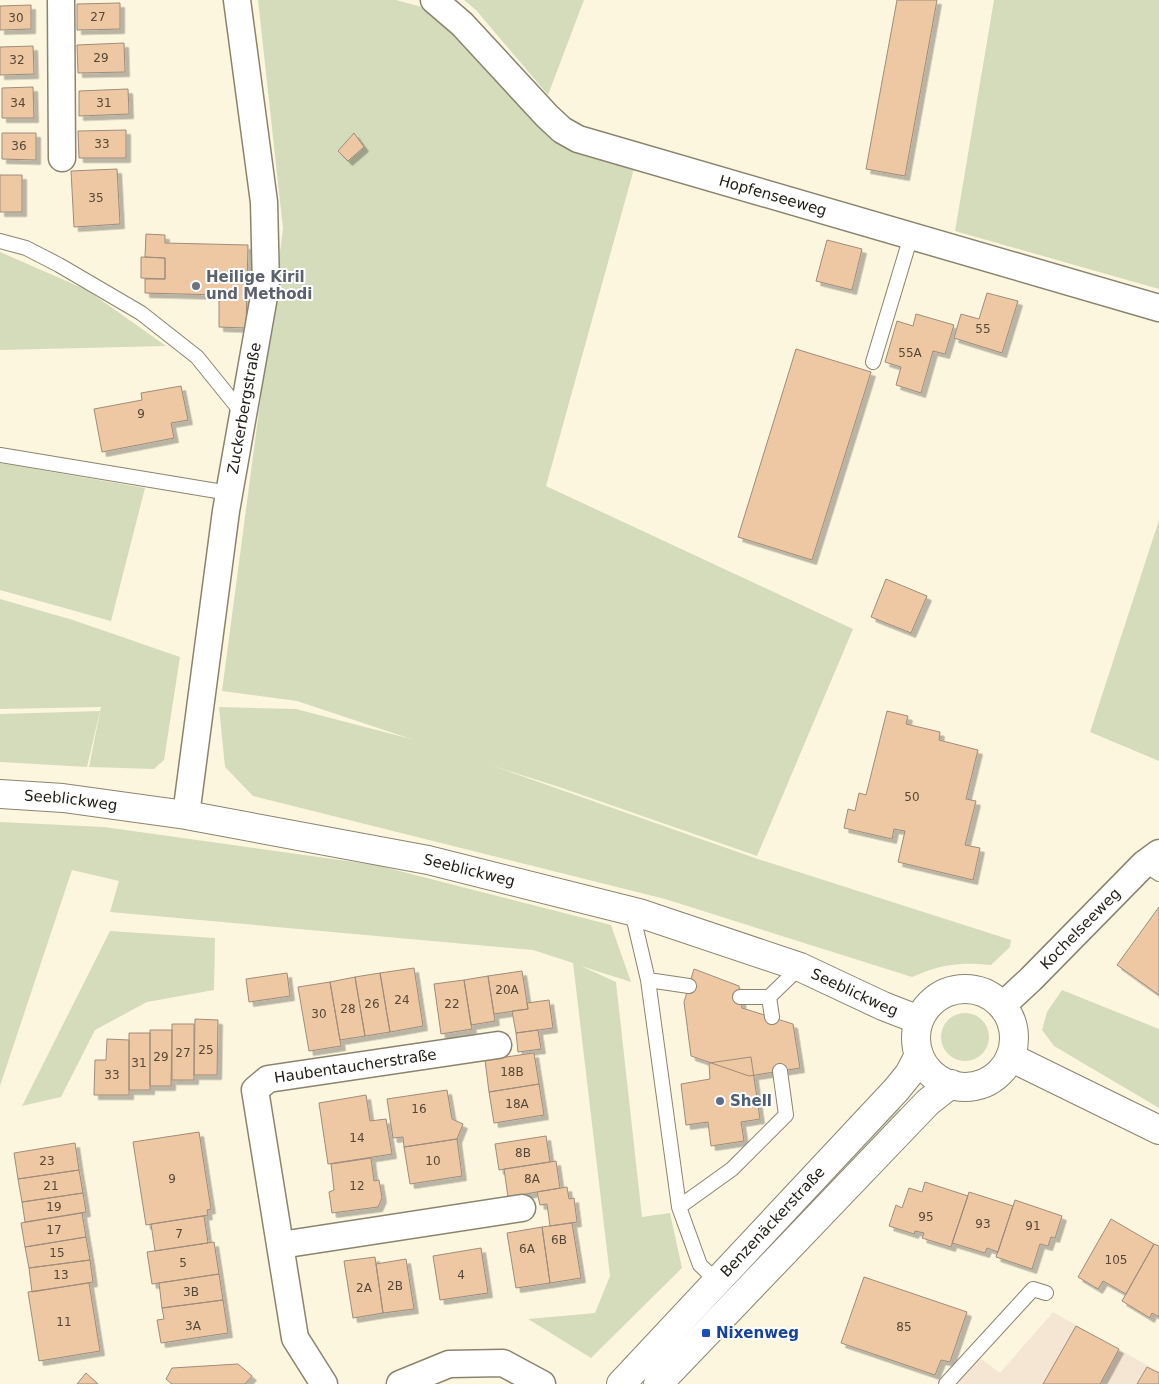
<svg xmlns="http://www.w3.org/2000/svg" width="1159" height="1384" font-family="'DejaVu Sans',sans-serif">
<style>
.industrial{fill:#f5e6d3}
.green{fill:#d5dcbb}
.building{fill:#eec8a2;stroke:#9e8c7c;filter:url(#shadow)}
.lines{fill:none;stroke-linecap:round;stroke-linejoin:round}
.service-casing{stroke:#8a846f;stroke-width:16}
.minor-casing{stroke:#8a846f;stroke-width:29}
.tertiary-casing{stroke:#8a846f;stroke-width:30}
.secondary-casing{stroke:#8a846f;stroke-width:30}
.service{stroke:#fff;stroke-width:14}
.minor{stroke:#fff;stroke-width:26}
.tertiary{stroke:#fff;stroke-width:28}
.secondary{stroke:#fff;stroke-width:28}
.worship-dot{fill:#6b7280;stroke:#fff;stroke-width:2}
.service-dot{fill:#5c6f8a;stroke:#fff;stroke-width:2}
.transit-dot{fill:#1a4fb4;stroke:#fff;stroke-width:2}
.labels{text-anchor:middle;stroke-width:4;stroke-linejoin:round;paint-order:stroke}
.number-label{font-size:12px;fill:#544838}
.street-label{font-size:15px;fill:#201d15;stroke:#fff}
.worship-label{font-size:15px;font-weight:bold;fill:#5b616d;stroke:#fff;text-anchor:start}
.service-label{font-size:15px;font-weight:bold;fill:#4e5e75;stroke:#fff;text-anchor:start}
.transit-label{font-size:15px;font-weight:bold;fill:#164399;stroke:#fff;text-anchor:start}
</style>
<defs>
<filter id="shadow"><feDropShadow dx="4.5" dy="4.5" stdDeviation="0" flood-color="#0004"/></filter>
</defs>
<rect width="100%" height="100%" fill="#fdf6df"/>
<!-- industrial -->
<path class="industrial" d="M1053,1312L1159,1372V1384H956L980,1358L1000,1373Z"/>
<!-- green -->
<path class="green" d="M258,0H396L422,7L454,30L542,125L635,165L546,486L853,629L757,856L559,787L490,765L755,858L1011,940L1010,947L991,965C957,962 943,964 912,977L665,899L253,796L225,767L219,707L296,709L411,739L297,701L222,691L283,229Z
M464,0H584L548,95L476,10Z
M994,0H1159V289L955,231Z
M0,252L87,290L166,346L0,350Z
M0,463L145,488L111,621L0,590Z
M1159,520V761L1090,732Z
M0,599L73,620L180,657L164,760L154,769L89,767L101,707L0,709Z
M100,711L87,767L0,762V714Z
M0,822L104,827L376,865L611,925L631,982L581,966L616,982L642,1217L670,1213L682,1268L591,1358L528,1319L595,1313L610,1276L573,963L533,950L110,912L119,881L72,870L0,1086Z
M110,931L215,938L214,990L147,1002L95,1030L61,1097L22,1106Z
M1062,990L1159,1029V1108L1054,1046L1042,1030L1047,1012Z
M941 1037a24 24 0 1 1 48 0a24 24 0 1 1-48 0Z
M898,1107L903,1112L647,1377L644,1374Z"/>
<!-- building -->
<path class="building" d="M897,0H937L905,176L866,169Z
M120,3V29L77,30V4Z
M31,5V29L0,30V6Z
M124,43L125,72L78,73L77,45Z
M33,46L34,74L0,75V47Z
M33,87L34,118H2V88Z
M128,89L129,114L79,116V91Z
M126,130V158H79L78,131Z
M2,133H36V160L2,159Z
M354,133L364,147L348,161L338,151Z
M117,169L120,224L74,227L71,171Z
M0,175H22V212H0Z
M146,234L165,235V243L248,245L246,328L219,327V295L145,293V279H165V258L145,257Z
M827,240L862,249L852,290L816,281Z
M141,257L165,258V279L141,278Z
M987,293L1018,301L1002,353L954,338L961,314L979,319Z
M916,314L954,325L945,354L933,351L921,393L896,385L901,367L885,362L897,321L913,326Z
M796,349L871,372L812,560L738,537Z
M181,386L188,420L171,423L174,438L102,452L94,409L142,400L141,393Z
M886,579L927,596L911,633L871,617Z
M887,711L908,716L906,724L940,732L939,740L978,750L966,799L976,801L965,845L980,848L973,880L898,862L905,831L894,829L892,839L844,828L848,809L855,811L859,793L866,795Z
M1159,907V995L1117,965Z
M414,968L423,1026L390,1032L380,973Z
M694,969L739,986L742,1008L793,1024L800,1068L749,1076L691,1056L684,1002Z
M522,971L528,1009L494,1014L488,976Z
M287,973L290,996L249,1002L246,979Z
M380,973L390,1032L365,1036L355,977Z
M488,976L495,1021L471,1025L464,980Z
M355,977L365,1036L340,1040L330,982Z
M464,980L472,1029L441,1034L434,984Z
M330,982L341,1046L309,1051L298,987Z
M549,1000L553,1028L516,1033L512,1011L528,1009L527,1003Z
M195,1019L218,1020L217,1075H194Z
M172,1024H194V1080H172Z
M150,1030H172L171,1086H150Z
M538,1030L541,1049L518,1052L516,1033Z
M129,1033H150V1090H129Z
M107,1039L129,1040V1095H94L95,1060H106Z
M534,1053L539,1084L489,1092L485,1060Z
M751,1057L760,1119L741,1122L744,1141L711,1146L708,1122L686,1125L681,1084L710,1079L709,1063Z
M539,1084L544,1115L494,1123L489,1092Z
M447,1090L452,1119L463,1124L457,1139L404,1147L403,1137L393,1138L387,1099Z
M366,1095L370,1121L386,1119L392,1154L328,1164L319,1103Z
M199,1132L211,1209L207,1210L208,1215L146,1225L133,1142Z
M546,1136L550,1162L499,1170L495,1144Z
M457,1139L462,1176L410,1184L404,1147Z
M75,1143L79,1170L18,1179L14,1153Z
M371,1158L374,1181L379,1180L382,1198L378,1207L332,1213L329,1192L334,1190L331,1164Z
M556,1161L560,1188L508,1197L504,1169Z
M79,1170L83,1193L22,1202L18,1179Z
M925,1182L968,1196L951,1247L922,1238L924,1233L915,1231L914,1234L889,1226L896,1205L902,1208L909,1188L922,1192Z
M567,1187L569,1199L574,1198L577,1222L550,1226L547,1204L540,1205L537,1192Z
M969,1192L1013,1206L998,1252L987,1248L985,1253L952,1243Z
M83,1193L86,1212L25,1222L22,1202Z
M1015,1200L1062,1216L1055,1238L1051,1237L1048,1246L1040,1244L1032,1269L996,1257Z
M82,1213L86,1237L25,1247L21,1223Z
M204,1216L208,1243L155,1251L151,1224Z
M1111,1219L1154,1244L1126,1294L1103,1281L1098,1289L1078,1277Z
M572,1223L581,1278L550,1283L542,1227Z
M542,1227L550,1283L516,1288L507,1233Z
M86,1237L90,1260L29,1268L25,1247Z
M214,1242L219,1274L152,1284L147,1252Z
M1154,1244L1159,1246V1317L1152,1313L1150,1318L1122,1301Z
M481,1248L488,1293L440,1300L433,1256Z
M375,1257L383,1313L353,1318L344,1261Z
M406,1259L414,1309L383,1313L376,1264Z
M90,1260L93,1282L32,1292L29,1268Z
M219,1274L223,1300L162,1308L159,1283Z
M864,1277L967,1312L950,1362L941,1360L935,1375L841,1343Z
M89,1283L100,1351L39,1361L28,1292Z
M223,1300L228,1333L161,1343L157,1320L164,1319L162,1308Z
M1076,1326L1119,1349L1100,1384H1043Z
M238,1364L252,1376L245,1384H172L166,1379L172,1368Z
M1147,1367L1159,1373V1384H1137Z
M86,1373L98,1384H77Z"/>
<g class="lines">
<!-- service casing -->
<g class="service-casing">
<path id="service" d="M0,241L26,248L59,265L141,313L197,357L243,414
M873,362L911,236
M0,455L229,493
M1144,864L1159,874
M632,912L648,980L679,1207L700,1265L717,1281
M648,980L689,986
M740,997H769L800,967
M769,997L772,1017
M679,1207L732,1169L786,1115L780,1071
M946,1384L1033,1289L1046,1293"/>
</g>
<!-- minor casing -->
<g class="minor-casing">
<g id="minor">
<path d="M61,0L62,158"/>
<path id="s1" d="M434,0L462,24L547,116L562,130L578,139L1159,308"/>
<path id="s2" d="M186,815L226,511L266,285L264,202L237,0"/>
<path id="s3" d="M1002,1006L1031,979L1144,864L1159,853"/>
<path d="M281,1245L522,1208"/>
<path id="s4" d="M324,1384L295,1338L255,1090L268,1079L498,1045"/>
<path d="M400,1384L449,1364L503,1363L542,1384"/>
</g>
</g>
<!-- tertiary casing -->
<g class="tertiary-casing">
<g id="tertiary">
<path id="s5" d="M621,1384L896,1090L909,1074L919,1055"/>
<path d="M658,1384L928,1102L951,1084"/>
</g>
</g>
<!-- secondary casing -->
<g class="secondary-casing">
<g id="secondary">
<path id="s6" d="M0,794L63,798L186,815L428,860L639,913L800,967L883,1006L919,1020"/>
<circle cx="965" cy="1038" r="49"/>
<path d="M1010,1057L1159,1130"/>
</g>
</g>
<!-- service -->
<use href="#service" class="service"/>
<!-- minor -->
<use href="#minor" class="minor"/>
<!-- tertiary -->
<use href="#tertiary" class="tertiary"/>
<!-- secondary -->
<use href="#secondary" class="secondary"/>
</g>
<!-- markers -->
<circle class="worship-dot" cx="196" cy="286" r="5"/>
<circle class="service-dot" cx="720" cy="1101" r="5"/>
<rect class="transit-dot" x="701" y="1328" width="10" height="10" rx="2.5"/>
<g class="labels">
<!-- number labels -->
<g class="number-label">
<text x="98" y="21">27</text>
<text x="16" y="22">30</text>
<text x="101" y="62">29</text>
<text x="17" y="64">32</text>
<text x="18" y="107">34</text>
<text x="104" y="107">31</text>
<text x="102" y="148">33</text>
<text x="19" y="150">36</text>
<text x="96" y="202">35</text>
<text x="983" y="333">55</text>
<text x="910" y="357">55A</text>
<text x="141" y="418">9</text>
<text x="912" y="801">50</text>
<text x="507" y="994">20A</text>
<text x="402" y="1004">24</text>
<text x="372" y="1008">26</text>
<text x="452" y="1008">22</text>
<text x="348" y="1013">28</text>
<text x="319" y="1018">30</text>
<text x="206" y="1054">25</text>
<text x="183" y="1057">27</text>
<text x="161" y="1061">29</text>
<text x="139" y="1067">31</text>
<text x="512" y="1076">18B</text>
<text x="112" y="1079">33</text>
<text x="517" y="1108">18A</text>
<text x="419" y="1113">16</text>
<text x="357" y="1142">14</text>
<text x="523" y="1157">8B</text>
<text x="47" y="1165">23</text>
<text x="433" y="1165">10</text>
<text x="172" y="1183">9</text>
<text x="532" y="1183">8A</text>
<text x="51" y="1190">21</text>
<text x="357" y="1190">12</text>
<text x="54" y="1211">19</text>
<text x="926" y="1221">95</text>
<text x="983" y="1228">93</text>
<text x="1033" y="1230">91</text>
<text x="54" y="1234">17</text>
<text x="179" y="1238">7</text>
<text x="559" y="1244">6B</text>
<text x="527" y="1253">6A</text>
<text x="57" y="1257">15</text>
<text x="1116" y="1264">105</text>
<text x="183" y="1267">5</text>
<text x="61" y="1279">13</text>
<text x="461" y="1279">4</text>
<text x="395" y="1290">2B</text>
<text x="364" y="1292">2A</text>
<text x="191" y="1296">3B</text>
<text x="64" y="1326">11</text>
<text x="193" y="1330">3A</text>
<text x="904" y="1331">85</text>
</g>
<!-- street labels -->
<g class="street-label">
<text dy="5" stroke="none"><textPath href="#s1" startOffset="404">Hopfenseeweg</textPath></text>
<text dy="5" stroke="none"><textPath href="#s2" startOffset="411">Zuckerbergstraße</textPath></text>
<text dy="5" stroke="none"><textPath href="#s6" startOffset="71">Seeblickweg</textPath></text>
<text dy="5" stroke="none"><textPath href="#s6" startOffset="476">Seeblickweg</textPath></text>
<text dy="5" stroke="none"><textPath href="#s3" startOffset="110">Kochelseeweg</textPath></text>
<text dy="5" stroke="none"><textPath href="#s6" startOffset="881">Seeblickweg</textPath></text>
<text dy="5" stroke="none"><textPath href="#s4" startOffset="411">Haubentaucherstraße</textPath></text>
<text dy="5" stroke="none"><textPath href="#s5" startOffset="222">Benzenäckerstraße</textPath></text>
</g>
<!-- worship labels -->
<g class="worship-label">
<text x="206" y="282">Heilige Kiril<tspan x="206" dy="17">und Methodi</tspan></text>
</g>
<!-- service labels -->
<g class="service-label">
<text x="730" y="1106">Shell</text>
</g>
<!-- transit labels -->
<g class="transit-label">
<text x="716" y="1338">Nixenweg</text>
</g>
</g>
</svg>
